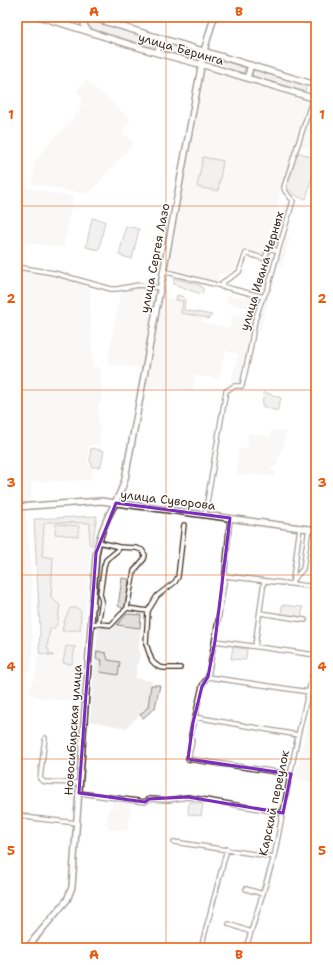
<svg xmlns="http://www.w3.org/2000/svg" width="333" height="965" font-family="'Shantell Sans',sans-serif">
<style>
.built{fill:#f1efee}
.green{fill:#e2e0de;stroke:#8e857e}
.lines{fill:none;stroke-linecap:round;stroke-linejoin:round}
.street-casing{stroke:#3b2a1e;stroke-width:6}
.secondary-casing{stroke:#3b2a1e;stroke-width:8}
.street{stroke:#fff;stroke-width:3.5}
.secondary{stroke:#fff;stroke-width:5}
.marked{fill:none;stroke:#7b2cbf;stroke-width:3;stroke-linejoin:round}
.grid{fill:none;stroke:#e8590c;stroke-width:1;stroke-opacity:0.55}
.labels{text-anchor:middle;stroke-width:3;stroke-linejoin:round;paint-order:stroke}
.street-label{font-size:12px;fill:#3b2a1e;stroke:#fff}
.neatline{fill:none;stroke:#e8590c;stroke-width:1.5}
.grid-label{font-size:13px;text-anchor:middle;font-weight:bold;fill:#e8590c}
</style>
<rect width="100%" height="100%" fill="#fff"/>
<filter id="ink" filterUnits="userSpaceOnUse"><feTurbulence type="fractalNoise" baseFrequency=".025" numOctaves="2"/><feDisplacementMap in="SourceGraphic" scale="8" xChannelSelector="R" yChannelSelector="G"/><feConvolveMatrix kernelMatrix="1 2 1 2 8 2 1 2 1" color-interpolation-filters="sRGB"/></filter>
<g filter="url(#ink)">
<!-- built -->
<path class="built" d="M209,69L316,103V147L315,150L299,146L285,187L281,190L262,256L241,251L236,268L226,275L219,273L217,286L165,274L177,218L188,146L204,74Z
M86,80L131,120L121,132L134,143L88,194L32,184L35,160L80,110L82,97L76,91Z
M24,187L73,197L63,248L17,241V225Z
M286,201L294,205L285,234L290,237L282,266H278L260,332L255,330L243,384L231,382L238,354L226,351V348L219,379L195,375L192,393L186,391V390L162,386L154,388L145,386L162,297L184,301L181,313L203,317L202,322L230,328L232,314L246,316L248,308L226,303L228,296L245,297L248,295L256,297Z
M17,268L54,274L90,284V312L93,367H101V403L98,404V423H100V442L99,446L92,444L88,447V466H92V480L31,482V503L17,504Z
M139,286L146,287L155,290L156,295L142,368L107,364L121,289Z
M272,430L287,431L276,468L271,467V470L275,471V477L251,474V476L236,474L239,449L241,448L247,449L249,442H247L248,433L270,436Z
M17,509H25L30,551L32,589V626L33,651L30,672H24L20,692L17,699Z
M97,516L90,555L79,702L43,698L28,694L35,675L39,653L40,629L34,519Z
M127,613L142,614L138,652H140L135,678L152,681L148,707L126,728L90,721L98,626L113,627Z
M314,698L316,699V786L313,785L312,783L295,778Z
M113,801L131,804L127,831L108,829V825L106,824L109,808L112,809Z"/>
<!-- green -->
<path class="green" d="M90,19L154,39L155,42L154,46L151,47L88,28L86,25L87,21Z
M167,43L194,51L191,59L164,51L162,48L163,44Z
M213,57L243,66L245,69V71L242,73L211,65Z
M255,70L304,85L306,88V90L304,91H302L254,77L252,73L253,71Z
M298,152L309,156L316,163L306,199L298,197L286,187Z
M203,157L223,161L218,191L197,187Z
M92,218L105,221L99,250L86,247Z
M126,226L139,229L132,259L119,255Z
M174,278L200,285L204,290L201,294L189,290L174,284Z
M177,295L184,297L185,300L184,310L212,315L208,319L203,317L181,313L183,301L176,300Z
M264,392L281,398L277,411L262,406Z
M91,448L104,451L101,466L99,467H92V463L90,462Z
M97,516L92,545L89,544L90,523L47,522L44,524L42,556L53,558L51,598L60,605L57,625L53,629H50L47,648L49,649V654H53V656L39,653L40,629L34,519Z
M56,524L79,526L78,536L55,534Z
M122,578L129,579L125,608L124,609L118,606Z
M282,605L303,607L301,618L281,615Z
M70,608H77L81,611L80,630L62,631L64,622Z
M127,614L141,615L140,628L117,625Z
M66,646L75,647L72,664L63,663Z
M233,647L247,649L246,660L231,659Z
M97,651L106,653L108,660L120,662L118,675L100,672L102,660L96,659Z
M151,685H160L155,708L143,718L140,715L148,707Z
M189,802L203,804L201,816L188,814Z"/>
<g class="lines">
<!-- street casing -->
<g class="street-casing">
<path id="street" d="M17,267L54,273L111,289H117L139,285L160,288
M163,271L264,297
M222,287L223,282L239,272L246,253L265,259L268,248L278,251
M205,514L226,391L234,386H242L250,350L255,320L261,302L268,288L278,251L293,201L285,191L284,187L313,98
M230,518L224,583L219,615L208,677L204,682L202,686L191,735L192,742L188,759L291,774
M119,547L136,548L142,550L145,555L144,559L134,571L127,608
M225,576L292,584L293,580L303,569L309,528
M293,579L300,527
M292,584L316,587
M260,613L305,620
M91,623L111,625L127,608L148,611
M98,624L102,601L100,594L104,566L106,560L118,550L119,547L99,542
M215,641L316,655
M255,646L264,581
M180,668H164L159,667L155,664L152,661L146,644L148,611L157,596L175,582L178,577L184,525
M208,677L309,692L316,694
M195,717L298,735
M45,738L40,779L45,782L80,783
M79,793L145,802L149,799L168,800L188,797L283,813
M17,815H20L32,818L77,823
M174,842L274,857
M246,889L263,894
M229,924L251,932
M161,947L173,948
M201,948L227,849
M246,948L274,857L298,735L316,661"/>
</g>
<!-- secondary casing -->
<g class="secondary-casing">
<path id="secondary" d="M41,17L157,53L214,68L316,99
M90,17L316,85
M88,31L84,25C84,21 86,19 90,17
M157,53L162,38
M247,78L251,65
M17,507L101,501L316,530
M17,942L20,948
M28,948L35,938L67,900L72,887L96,555C98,542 102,530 107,519C113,506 121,494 125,479L204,51L214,17"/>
</g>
<!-- street -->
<use href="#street" class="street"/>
<!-- secondary -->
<use href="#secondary" class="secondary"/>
</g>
</g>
<!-- marked area -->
<path d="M0 0H333V965H0ZM116,503L230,518L215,641L208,677L202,686L193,723L188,759L291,774L283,813L188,797L149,799L145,802L79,793L96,553Z" fill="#fff" fill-opacity=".55" fill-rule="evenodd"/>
<path class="marked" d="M116,503L230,518L215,641L208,677L202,686L193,723L188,759L291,774L283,813L188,797L149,799L145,802L79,793L96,553Z"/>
<!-- grid -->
<path class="grid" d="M166,17V948M17,206H316M17,390H316M17,575H316M17,759H316"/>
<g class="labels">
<!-- street labels -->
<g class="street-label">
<text transform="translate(181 49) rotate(16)" y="4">улица Беринга</text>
<text transform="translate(155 258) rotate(-79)" y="4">улица Сергея Лазо</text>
<text transform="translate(262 271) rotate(-73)" y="4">улица Ивана Черных</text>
<text transform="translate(168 500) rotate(7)" y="4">улица Суворова</text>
<text transform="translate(73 730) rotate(-86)" y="4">Новосибирская улица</text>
<text transform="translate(274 803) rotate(-78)" y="4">Карский переулок</text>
</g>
</g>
<!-- margin -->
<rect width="333" height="965" fill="none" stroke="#fff" stroke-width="44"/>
<rect x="22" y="22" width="289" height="921" class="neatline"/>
<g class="grid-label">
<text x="94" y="16">A</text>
<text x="239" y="16">B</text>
<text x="11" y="119">1</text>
<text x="322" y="119">1</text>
<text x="11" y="303">2</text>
<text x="322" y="303">2</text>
<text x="11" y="487">3</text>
<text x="322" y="487">3</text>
<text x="11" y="671">4</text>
<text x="322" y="671">4</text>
<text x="11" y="855">5</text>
<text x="322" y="855">5</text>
<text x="94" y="959">A</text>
<text x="239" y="959">B</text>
</g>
</svg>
